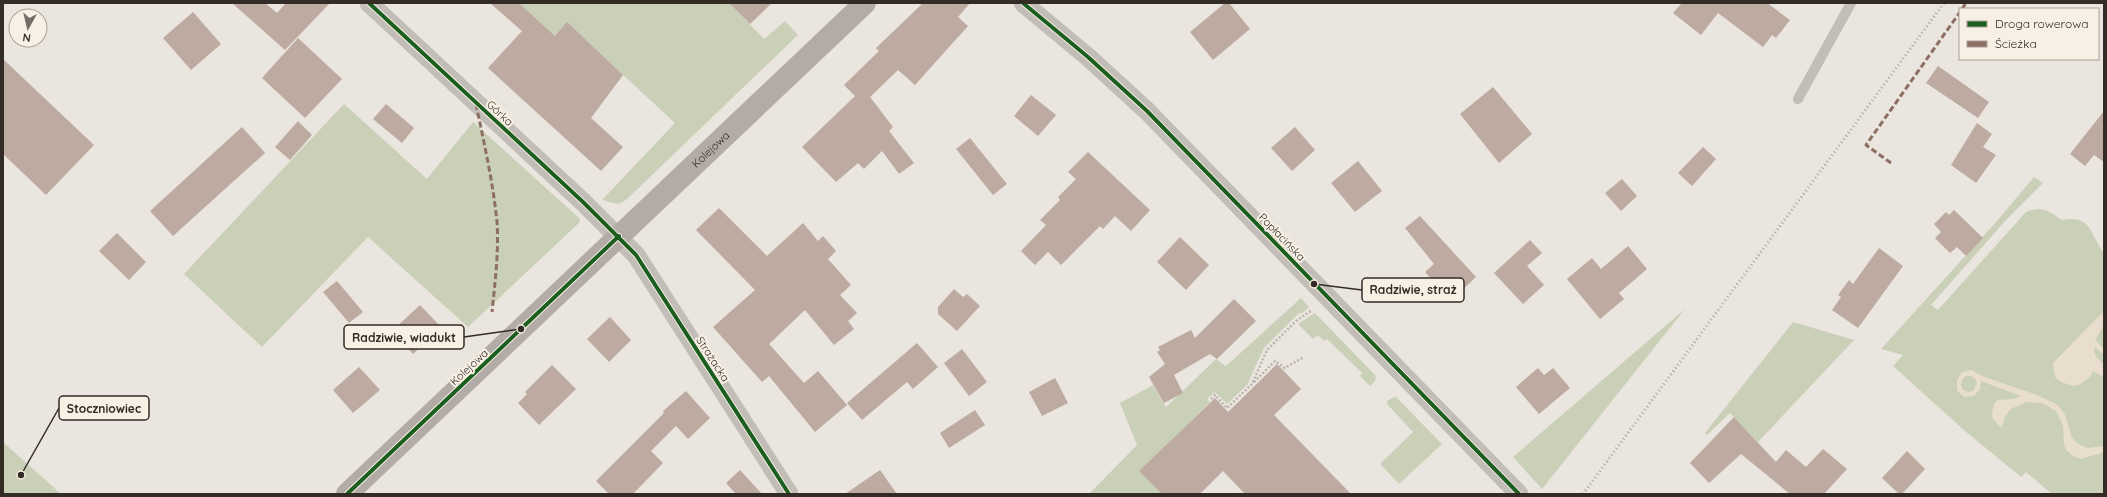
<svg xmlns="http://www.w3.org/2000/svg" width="2107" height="497" font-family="Quicksand,sans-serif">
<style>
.green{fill:#cad0b8}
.plaza{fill:#e9ddcd;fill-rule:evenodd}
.building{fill:#bdaaa0}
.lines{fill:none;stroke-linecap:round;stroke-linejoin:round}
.path{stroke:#bcb5af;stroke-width:2.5;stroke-dasharray:2 2;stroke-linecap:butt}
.service{stroke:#c3bdb7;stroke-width:10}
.minor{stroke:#c3bdb7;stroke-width:19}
.primary{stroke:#b2aba6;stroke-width:22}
.rail{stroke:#aba6a1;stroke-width:3;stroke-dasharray:1 3;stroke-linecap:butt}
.quiet{stroke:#8d6e63;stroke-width:3;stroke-dasharray:6 3;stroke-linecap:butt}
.cycleway-casing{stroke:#f8f0e4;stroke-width:6}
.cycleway{stroke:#1b5e20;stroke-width:4}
.labels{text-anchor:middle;stroke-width:4;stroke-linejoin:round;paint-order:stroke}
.street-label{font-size:11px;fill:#332b26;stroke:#f8f0e4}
.leader{fill:none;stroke:#332b26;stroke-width:1.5}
.callout-dot{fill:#332b26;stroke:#f8f0e4;stroke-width:1.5}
.callout{fill:#f8f0e4;stroke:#332b26;stroke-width:1.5}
.callout-label{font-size:12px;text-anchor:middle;font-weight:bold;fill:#332b26}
</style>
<rect width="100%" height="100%" fill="#eae5de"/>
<!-- green -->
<path class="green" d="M519,3H729L764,39L785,21L798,35L626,200L618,204L602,200L675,123L567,23L555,36Z
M344,104L427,179L473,122L579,218L580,222L468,327L368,237L262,347L184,274Z
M2034,177L2043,183L2006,220L1931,305L1938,310L2026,212C2043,205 2048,211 2062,220C2091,214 2090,234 2104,253V494H2052L2026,472L2021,477L1965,431L1893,366L1903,355L1881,349L1996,222Z
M1301,298L1309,307L1304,312L1298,314L1264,348L1247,385L1227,404L1215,392L1207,399L1210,402L1140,471L1162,494H1089L1137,445L1120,403L1153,385L1166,407L1216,359L1226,366Z
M1685,309L1542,489L1513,457Z
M1315,313L1376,376L1375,381L1370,386L1360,376L1362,373L1327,339L1324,341L1318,335L1313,339L1298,324Z
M1793,322L1854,340L1758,442L1730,413L1707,435L1705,433Z
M1394,397H1396L1442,444L1399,484L1381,465V463L1413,432L1387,404V401Z
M3,442L61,494H3Z"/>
<!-- plaza -->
<path class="plaza" d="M2104,311V325L2095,340L2104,349V355L2095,347L2094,352L2097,358L2104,364V377L2093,371L2090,377L2079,385L2073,386L2061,382L2055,377L2053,363Z
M1971,370L1982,376L2037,395L2058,405L2065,415L2072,438L2078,444L2088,448L2104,446V452L2081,459L2073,456L2067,451L2064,445L2063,426L2060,419L2056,411L2042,403L2026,402L2011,409L2006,415L2001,428L1993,419L1992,413L1994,404L1998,400L2014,399L2021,396L1981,381L1980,389L1974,396L1964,397L1957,390V381L1962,372ZM1966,376H1971L1975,379L1977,383L1973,391L1968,392L1963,390L1961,385L1962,380Z"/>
<!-- building -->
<path class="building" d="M232,3H265L277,13L286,3H330L285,50Z
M490,3H519L555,36L567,22L623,75L591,118L623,147L601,171L488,68L522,31Z
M729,3H772L750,24Z
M923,3H970L958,17L968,26L915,85L898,70L870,97L893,127L889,131L914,163L899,174L882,151L864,169L858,163L836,182L802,147L855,96L844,85L879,51L876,48Z
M1225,3H1229L1250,29L1213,60L1190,32Z
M1682,3H1767L1790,20L1776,38L1772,35L1763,47L1718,13L1701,35L1673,13Z
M193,12L221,44L191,70L163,38Z
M298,38L342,79L305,118L262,78Z
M3,59L94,145L46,195L3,154Z
M1938,66L1989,102L1978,118L1926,83Z
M1493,87L1532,134L1499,163L1460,114Z
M1031,95L1056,115L1038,136L1014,116Z
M386,104L414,128L402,143L373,119Z
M2104,111V162L2094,155L2085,166L2070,154Z
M298,121L312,135L290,160L275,147Z
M1977,123L1992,134L1983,147L1996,155L1976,183L1951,165Z
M242,127L265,153L173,236L150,211Z
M1295,127L1315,150L1292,171L1271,148Z
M970,138L1007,184L993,195L956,149Z
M1703,147L1716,159L1692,186L1678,173Z
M1088,152L1150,210L1131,231L1115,216L1103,229L1100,226L1061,265L1048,252L1035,265L1021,251L1046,225L1040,220L1060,200L1058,197L1076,179L1068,172Z
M1358,161L1382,191L1355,212L1331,183Z
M1622,179L1637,196L1621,211L1605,193Z
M719,208L767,256L803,223L818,241L823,236L836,251L828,259L851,285L840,295L857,313L848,321L854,329L834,345L805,310L769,344L804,383L818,371L847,405L815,432L769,376L762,382L713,327L755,290L696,230Z
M1954,210L1983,238L1966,256L1957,247L1950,253L1935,238L1941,232L1934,224L1946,212L1949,215Z
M1420,216L1476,277L1451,301L1425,272L1434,264L1405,228Z
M117,233L146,262L129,280L99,251Z
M1180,237L1209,265L1186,290L1157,262Z
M1530,240L1542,253L1527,266L1544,285L1523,304L1494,273Z
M1628,246L1647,269L1619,293L1624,299L1600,319L1567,279L1592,258L1601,269Z
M1879,248L1903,266L1858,328L1832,310L1841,297L1838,295L1849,280L1853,284Z
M337,281L363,312L349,323L323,292Z
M954,289L963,297L967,294L980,306L957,331L938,314V307Z
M1234,299L1256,321L1217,359L1210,354L1174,375L1183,393L1164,403L1149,377L1165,364L1157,352L1160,350L1158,347L1191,330L1195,338Z
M420,305L442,328L413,354L392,331Z
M610,317L631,340L609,362L587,339Z
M917,343L938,367L913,389L907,382L862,420L847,403Z
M962,349L987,382L969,396L944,363Z
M1277,364L1301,389L1274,415L1351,494H1245L1223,471L1200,494H1162L1139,471L1215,398L1228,412Z
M552,365L576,389L539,425L518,403L527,394L525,392Z
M359,367L380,390L353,413L333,390Z
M1538,368L1544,375L1553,368L1570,388L1539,414L1516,387Z
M1055,378L1068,403L1042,416L1029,392Z
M686,391L710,418L688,439L676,426L651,451L663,463L633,494H609L596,481L664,413L663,411Z
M975,410L985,425L949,448L940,433Z
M1734,417L1776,462L1786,450L1806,467L1823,449L1847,469L1824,494H1790L1741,454L1709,483L1690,463Z
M1907,451L1925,469L1902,494H1899L1882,478Z
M740,470L762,494H736L726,483Z
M880,470L897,494H845Z"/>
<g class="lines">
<!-- path -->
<path class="path" d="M1254,382L1275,361L1285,368L1304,357
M1211,399L1215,395L1227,408L1252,384L1267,350L1296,321L1312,310"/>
<!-- service -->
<path class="service" d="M1798,99L1851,3"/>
<!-- minor -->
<path class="minor" d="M369,3L583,202L636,255L789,494
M1023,3L1088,57L1147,111L1519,494"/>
<!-- primary -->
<path class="primary" id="s1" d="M347,494L865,3"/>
<!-- rail -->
<path class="rail" d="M1583,494L1944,3"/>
<!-- quiet -->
<path class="quiet" d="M1962,9L1966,3
M476,104C484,143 493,182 497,222C499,252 495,282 492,312
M1891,163L1866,145L1960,12"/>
<!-- cycleway casing -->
<g class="cycleway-casing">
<path id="cycleway" d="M369,3L583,202L636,255L789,494
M1023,3L1088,57L1147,111L1519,494
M347,494L619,236"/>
</g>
<!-- cycleway -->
<use href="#cycleway" class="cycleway"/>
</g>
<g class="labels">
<!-- street labels -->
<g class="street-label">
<text transform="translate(500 113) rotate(43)" y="4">Górka</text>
<text dy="4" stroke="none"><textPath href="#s1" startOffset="501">Kolejowa</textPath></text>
<text transform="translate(1282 237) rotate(46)" y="4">Popłacińska</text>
<text transform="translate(713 359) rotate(57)" y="4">Strażacka</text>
<text transform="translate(469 367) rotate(-43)" y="4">Kolejowa</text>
</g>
</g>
<!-- callouts -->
<path class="leader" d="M1314 284L1362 290M521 329L464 337M21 475L59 408"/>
<g class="callout-dot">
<circle cx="1314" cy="284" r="4"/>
<circle cx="521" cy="329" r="4"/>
<circle cx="21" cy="475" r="4"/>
</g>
<g class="callout">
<rect x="1362" y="278" width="102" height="24" rx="4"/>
<rect x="344" y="325" width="120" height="24" rx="4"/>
<rect x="59" y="396" width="90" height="24" rx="4"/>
</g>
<g class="callout-label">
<text x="1413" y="294">Radziwie, straż</text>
<text x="404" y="342">Radziwie, wiadukt</text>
<text x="104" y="413">Stoczniowiec</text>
</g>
<!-- border -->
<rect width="2107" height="497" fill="none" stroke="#332b26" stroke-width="8"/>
<!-- legend -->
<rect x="1959" y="8" width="140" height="52" fill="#f8f0e4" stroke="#a9a198"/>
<rect x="1967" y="21" width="20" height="6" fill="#1b5e20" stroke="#a9a198"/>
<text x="1995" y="28" font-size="12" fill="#332b26">Droga rowerowa</text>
<rect x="1967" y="41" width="20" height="6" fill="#8d6e63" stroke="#a9a198"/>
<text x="1995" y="48" font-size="12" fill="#332b26">Ścieżka</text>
<!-- north arrow -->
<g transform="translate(28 28) rotate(188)"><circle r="19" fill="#f8f0e4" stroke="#a9a198"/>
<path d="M0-3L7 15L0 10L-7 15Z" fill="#736c66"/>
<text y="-6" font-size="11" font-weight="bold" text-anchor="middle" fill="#332b26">N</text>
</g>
</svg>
